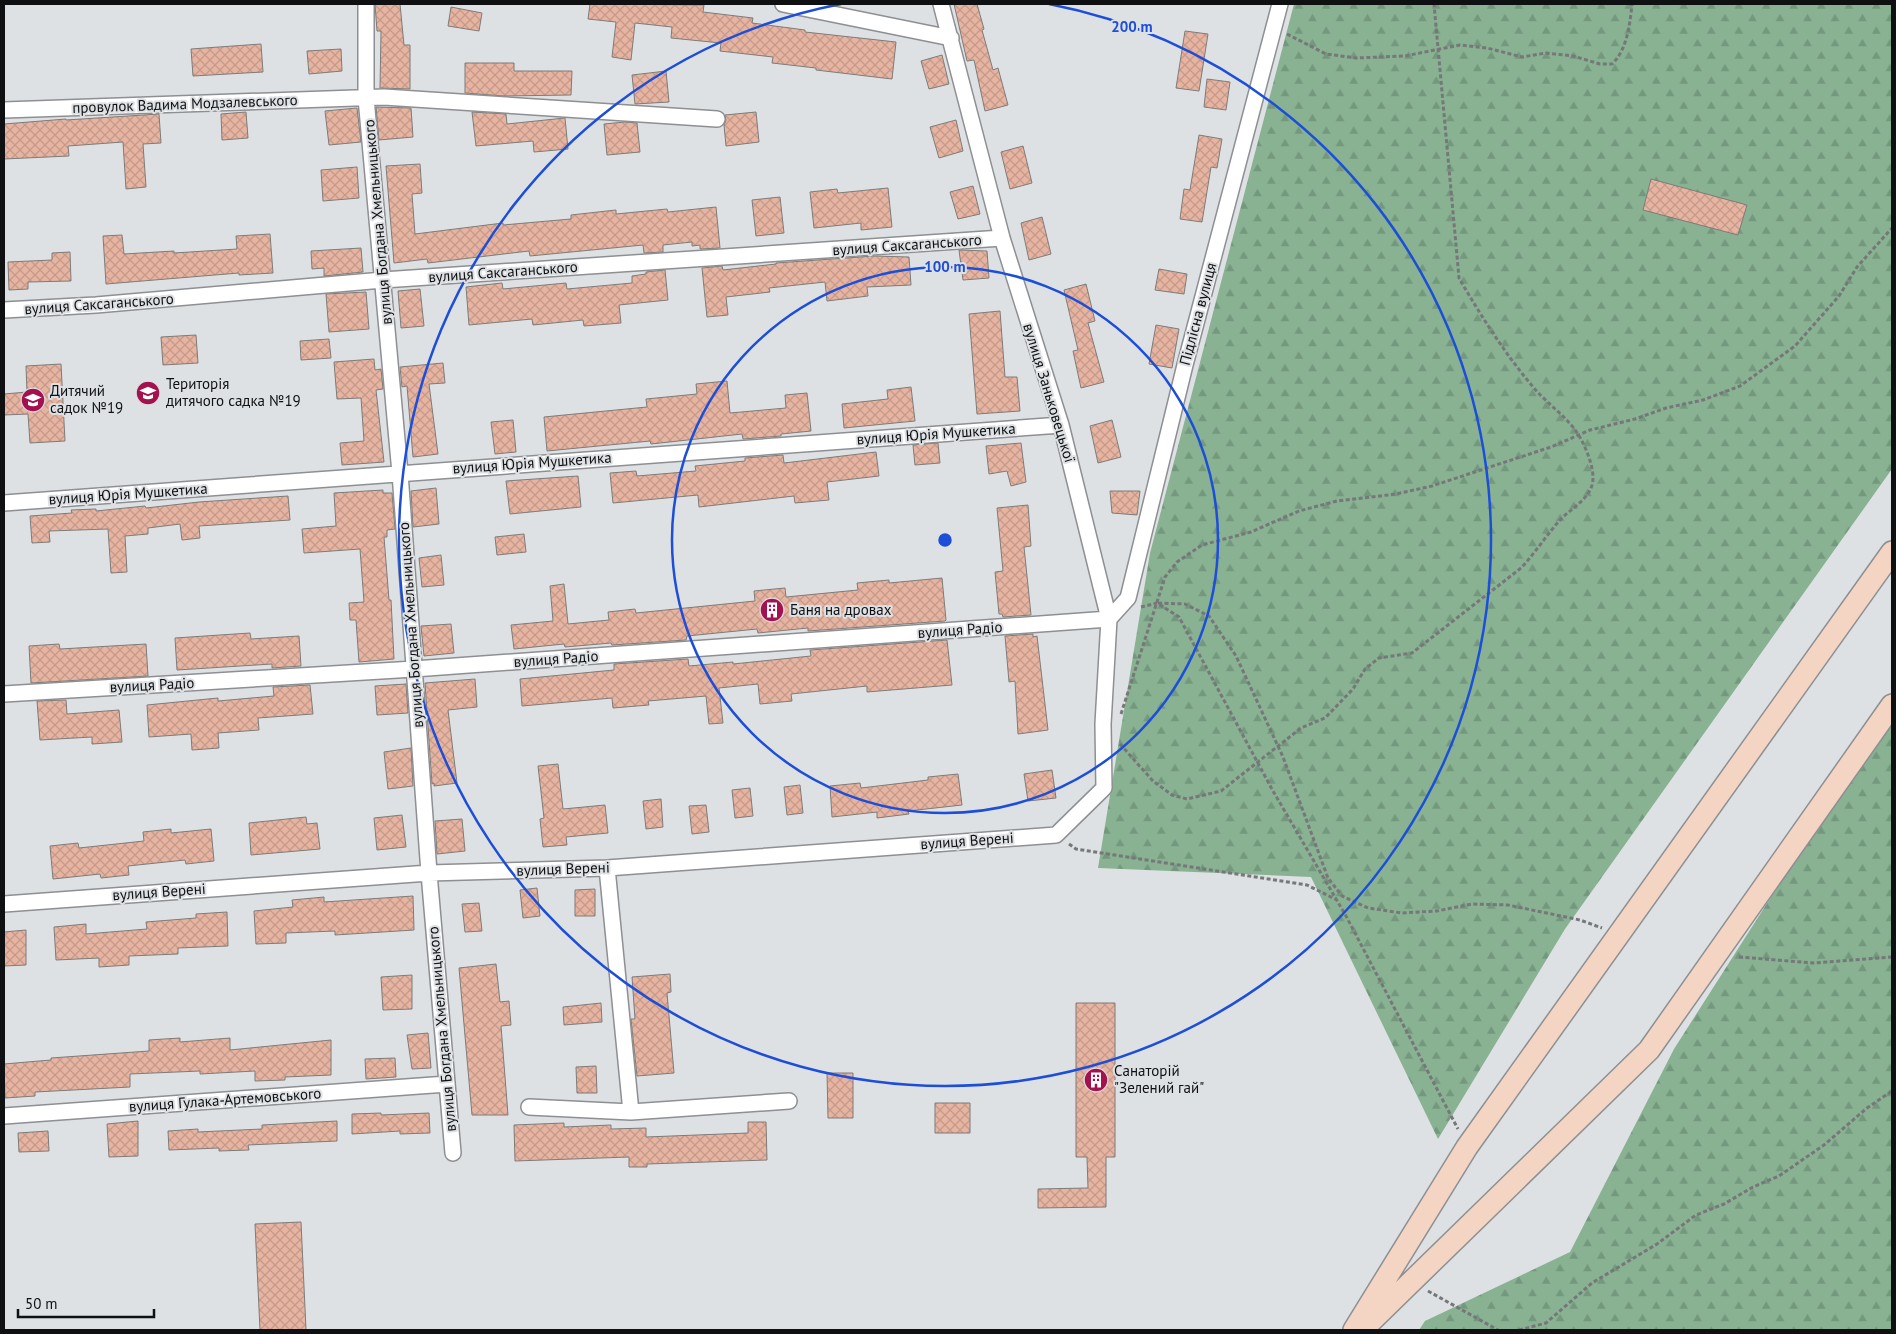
<svg xmlns="http://www.w3.org/2000/svg" width="1896" height="1334" font-family="'PT Sans',sans-serif">
<style>
.forest{fill:url(#forest-firs)}
.building{fill:url(#building-cross-hatch);stroke:#7e7b79}
.lines{fill:none;stroke-linecap:round;stroke-linejoin:round}
.street-casing{stroke:#8d8f92;stroke-width:18}
.secondary-casing{stroke:#8d8f92;stroke-width:24}
.path{stroke:#757779;stroke-width:3;stroke-dasharray:4 2.5;stroke-linecap:butt}
.street{stroke:#fff;stroke-width:15}
.secondary{stroke:#f4d5c3;stroke-width:21}
.ring{fill:none;stroke:#1d4ed8;stroke-width:2.5}
.labels{text-anchor:middle;stroke-width:4;stroke-linejoin:round;paint-order:stroke}
.street-label{font-size:15px;fill:#0f1011;stroke:#dee1e4}
.poi-label{font-size:15px;fill:#0f1011;stroke:#dee1e4;text-anchor:start}
.centre{fill:#1d4ed8;stroke:#dee1e4;stroke-width:2.5}
.ring-label{font-size:15px;text-anchor:middle;font-weight:bold;fill:#1d4ed8;stroke:#dee1e4;stroke-width:4;stroke-linejoin:round;paint-order:stroke}
</style>
<defs>
<pattern id="forest-firs" width="22" height="20" patternUnits="userSpaceOnUse" patternTransform="scale(1.25)"><rect width="22" height="20" fill="#88b292"/><path d="M5 1l3.5 6h-7zM16 11l3.5 6h-7z" fill="#74987d"/></pattern>
<pattern id="building-cross-hatch" width="8" height="8" patternUnits="userSpaceOnUse" patternTransform="scale(1.25)"><rect width="8" height="8" fill="#e7b4a1"/><path d="M0 0l8 8M0 8l8-8" fill="none" stroke="#c59a8a"/></pattern>
</defs>
<rect width="100%" height="100%" fill="#dee1e4"/>
<!-- forest -->
<path class="forest" d="M1294,4H1892V469L1565,929L1438,1139L1311,877L1098,868L1150,553Z
M1892,719V1330H1419L1425,1321L1570,1252L1674,1049L1840,789Z"/>
<!-- building -->
<path class="building" d="M375,4H400L404,45H410V89L380,88L381,31H377Z
M590,4L704,5L703,12L753,18L752,23L805,30V32L896,42L892,79L816,70V68L772,63L773,57L720,51L721,43L671,38L672,27L635,23L631,60L612,57L616,22L588,19Z
M954,4H977L984,29L982,30L993,70L998,68L1008,105L985,111L974,60L967,61Z
M451,7L482,13L479,31L448,26Z
M1185,31L1208,34L1199,91L1176,88Z
M261,44L263,72L193,76L191,49Z
M341,49L342,71L309,74L307,51Z
M942,55L949,84L929,89L921,61Z
M465,63H514V71H572L571,95L504,96L465,93Z
M666,71L669,102L635,104L632,75Z
M1207,79L1230,82L1226,110L1204,107Z
M376,107L411,108L413,137L379,140Z
M357,108L361,142L329,145L325,111Z
M246,112L248,138L222,140L221,114Z
M472,112L506,114L507,124L565,118L568,149L534,152L533,141L476,146Z
M756,112L759,142L726,146L724,125L726,120L725,115Z
M159,114L161,143L143,144L146,187L126,189L123,142L68,146L69,156L4,159V124L66,119V120Z
M956,120L963,151L939,158L930,127Z
M625,122L637,123L640,152L607,155L604,124Z
M1199,135L1222,139L1217,168L1211,167L1202,222L1180,219L1184,189L1190,190Z
M1023,146L1032,183L1010,189L1001,152Z
M420,164L422,193L412,194L415,234L503,223V225L571,219V215L616,210V214L667,209L668,212L716,207L720,248L700,249V245L692,246V242L663,245V252L644,253L643,245L530,256L529,251L428,263L427,259L394,263L386,166Z
M357,167L359,198L323,201L321,170Z
M1651,179L1747,205L1738,235L1643,210Z
M973,186L980,214L958,219L950,192Z
M888,188L892,227L861,230V223L814,228L810,192L837,189L838,193Z
M780,197L784,233L756,236L752,200Z
M1042,217L1051,254L1029,260L1021,223Z
M270,234L273,273L239,275V273L106,284L103,236L122,235L124,254L174,251V253L237,249L236,236Z
M361,248L363,272L324,276V268L312,269L311,251Z
M959,250L987,251L989,278L963,280Z
M70,252L71,281L28,282V289L9,290L8,262L52,260V253Z
M874,256L909,257L911,285L867,287L868,296L827,301L825,282L769,288L770,292L726,297L728,315L707,317L702,268L722,266L723,270L776,264V263Z
M1159,269L1187,274L1184,294L1155,290Z
M665,270L668,300L619,305L621,323L584,326L583,320L533,325L532,319L469,325L466,287L502,283L503,289L566,283L567,289L632,283V276L646,274V272Z
M1086,284L1095,321L1088,323L1104,382L1081,388L1073,351L1078,350L1064,290Z
M420,289L424,326L401,328L398,291Z
M366,292L369,329L329,332L326,294Z
M1000,311L1005,377H1017L1020,411L977,414L969,314Z
M1156,325L1179,329L1172,368L1149,364Z
M196,335L198,363L163,365L161,337Z
M329,339L331,358L301,360L300,341Z
M374,359L375,370L381,369L383,389L376,390L384,462L342,465L340,443L364,441L361,398L337,399L334,362Z
M443,363L445,383L429,384L438,454L413,457L407,386L402,387L400,367Z
M61,364L65,441L30,443L28,414L4,415V394L27,392L26,366Z
M727,381L730,413L786,408L785,395L807,393L811,431L781,434V436L743,439L742,434L651,444L650,441L547,451L544,417L647,407L646,399L697,394L696,384Z
M911,387L915,421L844,428L842,404L888,399L887,390Z
M513,420L516,452L495,454L491,422Z
M1112,420L1121,457L1098,463L1090,426Z
M938,443L940,463L915,465L913,445Z
M1021,443L1026,482L1011,486L1007,471L989,474L986,446Z
M876,452L879,476L827,482L829,500L795,503L794,496L699,507L698,495L613,503L610,473L636,471L637,476L696,471L695,466L745,461V458L783,455L784,463Z
M578,476L581,507L510,514L506,481Z
M436,488L439,524L413,527L411,491Z
M383,490V493H392L395,529L387,530V537H384L389,600H391L394,659L359,662L356,620H350L349,603L364,602L360,549L304,553L302,529L336,526L334,493Z
M1110,491H1140L1137,515L1112,513Z
M288,496L290,520L199,526L200,538L182,540L180,524L148,528V534L125,536L127,572L111,573L108,529L49,531L50,542L32,543L30,516L72,513L71,510L96,509V511L145,506L146,508L199,502Z
M1028,505L1031,546L1024,547L1031,615L1003,617L1002,614H999L995,572L1003,571L997,508Z
M524,534L526,552L497,555L495,537Z
M441,555L444,585L422,587L419,558Z
M942,578L946,620L945,621L808,631V628L758,633L757,629L687,636L686,640L612,645L611,643L565,647L564,644L514,649L511,625L553,621L550,586L564,584L568,624L609,620L608,612L635,609L636,613L755,601L754,591L785,588L786,597L858,590L857,583L889,580V583Z
M451,624L454,653L424,656L421,626Z
M250,633L251,639L299,636L301,666L272,668V664L177,670L175,638Z
M1033,634V637L1037,636L1048,730L1018,734L1015,681L1009,682L1005,636Z
M947,640L952,685L867,692V686L791,694L792,701L760,704L758,684L719,688L723,723L709,724L706,696L648,701L649,705L613,708L612,698L522,706L520,679L614,670V664L688,659L689,666L733,662V664L811,656L810,650Z
M59,644L60,649L146,644L148,676L31,683L29,646Z
M475,679L477,707L448,710L457,783L434,786V783L432,784L425,683Z
M406,684L408,713L377,715L375,686Z
M310,685L313,714L258,718L259,730L218,733L219,748L192,750L191,734L149,737L147,705L218,698V701L274,696L273,687Z
M66,700L67,714L119,710L122,742L92,744V737L40,740L37,701Z
M411,748L413,786L388,789L384,752Z
M558,764L563,809L605,805L608,833L566,837L567,845L543,847L540,819L544,818L538,766Z
M1052,770L1056,798L1028,801L1024,774Z
M958,774L962,805L908,811L909,814L877,818V812L832,817L830,786L860,783L861,788L928,780V777Z
M800,785L803,813L787,815L784,787Z
M750,788L753,816L735,818L732,790Z
M661,799L663,827L646,829L643,801Z
M706,805L709,832L692,834L689,806Z
M402,815L406,847L377,850L374,818Z
M306,817L307,824L317,823L320,849L251,855L249,823Z
M462,819L465,851L437,854L435,821Z
M171,829V833L211,829L214,861L186,864L185,860L128,866L129,875L101,878L100,874L53,879L50,846L78,843L79,848L144,841L143,832Z
M537,888L540,916L523,918L520,890Z
M595,889V916H575V890Z
M413,896L414,930L335,935V931L286,933V943L256,944L254,911L293,907L292,900L324,897V902Z
M479,903L482,931L465,932L462,904Z
M227,912L228,946L178,948V954L129,956V965L99,967V958L56,960L54,927L86,924V934L147,929L146,922L196,918V914Z
M26,930V965L4,966V932Z
M496,964L500,1002L509,1001L511,1025L501,1026L508,1115H472L459,968Z
M670,974L671,992L667,993L674,1073L637,1076L631,1019H635L632,977Z
M412,975V1009L383,1010L381,977Z
M601,1003L602,1022L564,1025L563,1007Z
M1076,1003H1115V1157H1106V1207L1038,1208V1189L1088,1188L1087,1157H1076Z
M428,1033L431,1068L412,1069L407,1035Z
M180,1038V1042L230,1038V1050L331,1040V1075L285,1077V1080L255,1081V1071L200,1074V1071L130,1074V1087L35,1092V1096L5,1098L4,1064L51,1060V1058L149,1051V1040Z
M395,1058L396,1077L366,1079L365,1059Z
M596,1066L597,1093H577L576,1067Z
M827,1073H853V1118H828Z
M935,1103H970V1133H935Z
M381,1113V1115L429,1113L430,1133L400,1134V1131L352,1134V1114Z
M138,1121V1156L109,1157L107,1124Z
M337,1121V1141L248,1145L249,1150L219,1151V1148L169,1150L168,1131L198,1129V1132L262,1129V1125Z
M748,1122H766L767,1160L647,1164V1167H629V1157L515,1161L514,1125L564,1123V1127L611,1125V1129L646,1128V1137L748,1133Z
M48,1131L49,1151L19,1152L18,1133Z
M301,1222L306,1330H260L255,1224Z"/>
<g class="lines">
<!-- street casing -->
<g class="street-casing">
<path id="street" d="M366,4V98L400,473L429,873L453,1153
M783,4L951,38
M4,110L384,97L717,119
M4,310L96,305L383,280L1002,238
M4,503L1061,425
M4,694L414,669L1109,619L1128,598L1185,365L1280,4
M607,868L631,1112L789,1101
M4,904L429,873L607,868L1056,835L1104,788L1103,724L1109,619L1061,425L1002,238L941,4
M529,1107L631,1112
M4,1116L447,1084"/>
</g>
<!-- secondary casing -->
<g class="secondary-casing">
<path id="secondary" d="M1364,1328L1649,1050L1892,705
M1354,1330L1467,1147L1892,552"/>
</g>
<!-- path -->
<path class="path" d="M1287,34L1326,54L1356,58L1405,56L1460,45L1487,48L1522,57L1546,53L1573,56L1600,64H1612C1627,50 1630,24 1632,4
M1158,603L1185,604L1209,616L1236,656L1283,757L1328,878L1342,896L1368,908L1402,913L1437,911L1472,904L1508,905L1580,920L1602,928
M1141,607L1157,603L1179,617L1273,791L1346,916L1458,1129
M1121,714L1165,577L1177,562L1202,545L1251,532L1299,511L1337,501L1396,494L1432,486L1551,447L1590,430L1635,419L1666,408L1703,400L1740,386L1795,346L1839,296L1857,267L1892,228
M1120,744L1153,781L1172,795L1187,799L1221,791L1301,728L1325,718L1353,689L1365,669L1379,658L1412,653L1521,568C1535,553 1546,536 1559,521C1569,510 1585,502 1591,488C1597,475 1588,453 1582,441C1571,419 1549,406 1534,388C1505,354 1481,316 1459,278L1434,4
M1069,844L1076,849L1307,885L1337,900
M1739,957L1814,963L1892,957
M1428,1291L1498,1330
M1519,1330L1546,1323L1592,1283L1657,1244L1696,1215L1724,1204L1753,1187L1779,1176L1824,1145L1867,1108L1892,1091"/>
<!-- street -->
<use href="#street" class="street"/>
<!-- secondary -->
<use href="#secondary" class="secondary"/>
</g>
<!-- distance rings -->
<g class="ring">
<circle cx="945" cy="540" r="273"/>
<path d="M1049 4A546 546 0 1 1 841 4"/>
</g>
<!-- icons -->
<defs>
<g id="school-disc" transform="scale(1.25)"><circle r="9.5" fill="#a4114f" stroke="#dee1e4"/><path d="M0-5L7-2L0 1L-7-2ZM-4 1L0 2.5L4 1V4Q0 6-4 4Z" fill="#fff"/></g>
<g id="building-disc" transform="scale(1.25)"><circle r="9.5" fill="#a4114f" stroke="#dee1e4"/><path d="M-4-6H4V6H1V3H-1V6H-4ZM-2.5-4.3h1.7v1.8h-1.7ZM.8-4.3h1.7v1.8H.8ZM-2.5-1h1.7V.8h-1.7ZM.8-1h1.7V.8H.8Z" fill="#fff"/></g>
</defs>
<g fill-rule="evenodd">
<use href="#school-disc" x="148" y="393"/>
<use href="#school-disc" x="33" y="400"/>
<use href="#building-disc" x="772" y="610"/>
<use href="#building-disc" x="1096" y="1080"/>
</g>
<g class="labels">
<!-- street labels -->
<g class="street-label">
<text transform="translate(185 104) rotate(-2)" y="5">провулок Вадима Модзалевського</text>
<text transform="translate(378 222) rotate(-95)" y="5">вулиця Богдана Хмельницького</text>
<text transform="translate(907 245) rotate(-4)" y="5">вулиця Саксаганського</text>
<text transform="translate(503 272) rotate(-4)" y="5">вулиця Саксаганського</text>
<text transform="translate(99 304) rotate(-4)" y="5">вулиця Саксаганського</text>
<text transform="translate(1198 314) rotate(-75)" y="5">Підлісна вулиця</text>
<text transform="translate(1049 393) rotate(73)" y="5">вулиця Заньковецької</text>
<text transform="translate(936 434) rotate(-4)" y="5">вулиця Юрія Мушкетика</text>
<text transform="translate(532 463) rotate(-4)" y="5">вулиця Юрія Мушкетика</text>
<text transform="translate(128 494) rotate(-4)" y="5">вулиця Юрія Мушкетика</text>
<text transform="translate(411 625) rotate(-94)" y="5">вулиця Богдана Хмельницького</text>
<text transform="translate(960 630) rotate(-4)" y="5">вулиця Радіо</text>
<text transform="translate(556 659) rotate(-4)" y="5">вулиця Радіо</text>
<text transform="translate(152 685) rotate(-3)" y="5">вулиця Радіо</text>
<text transform="translate(967 841) rotate(-4)" y="5">вулиця Верені</text>
<text transform="translate(563 869) rotate(-2)" y="5">вулиця Верені</text>
<text transform="translate(159 892) rotate(-4)" y="5">вулиця Верені</text>
<text transform="translate(442 1029) rotate(-95)" y="5">вулиця Богдана Хмельницького</text>
<text transform="translate(225 1100) rotate(-4)" y="5">вулиця Гулака-Артемовського</text>
</g>
<!-- poi labels -->
<g class="poi-label">
<text x="166" y="389">Територія<tspan x="166" dy="17">дитячого садка №19</tspan></text>
<text x="50" y="396">Дитячий<tspan x="50" dy="17">садок №19</tspan></text>
<text x="790" y="615">Баня на дровах</text>
<text x="1114" y="1076">Санаторій<tspan x="1114" dy="17">"Зелений гай"</tspan></text>
</g>
</g>
<circle cx="945" cy="540" r="8" class="centre"/>
<g class="ring-label">
<text x="1132" y="32">200 m</text>
<text x="945" y="272">100 m</text>
</g>
<!-- border -->
<rect width="1896" height="1334" fill="none" stroke="#0f1011" stroke-width="10"/>
<!-- scale -->
<path d="M18 1309v8h136v-8" fill="none" stroke="#0f1011" stroke-width="2.5"/>
<text x="25" y="1309" font-size="15" fill="#0f1011" stroke="#dee1e4" stroke-width="4" paint-order="stroke">50 m</text>
</svg>
